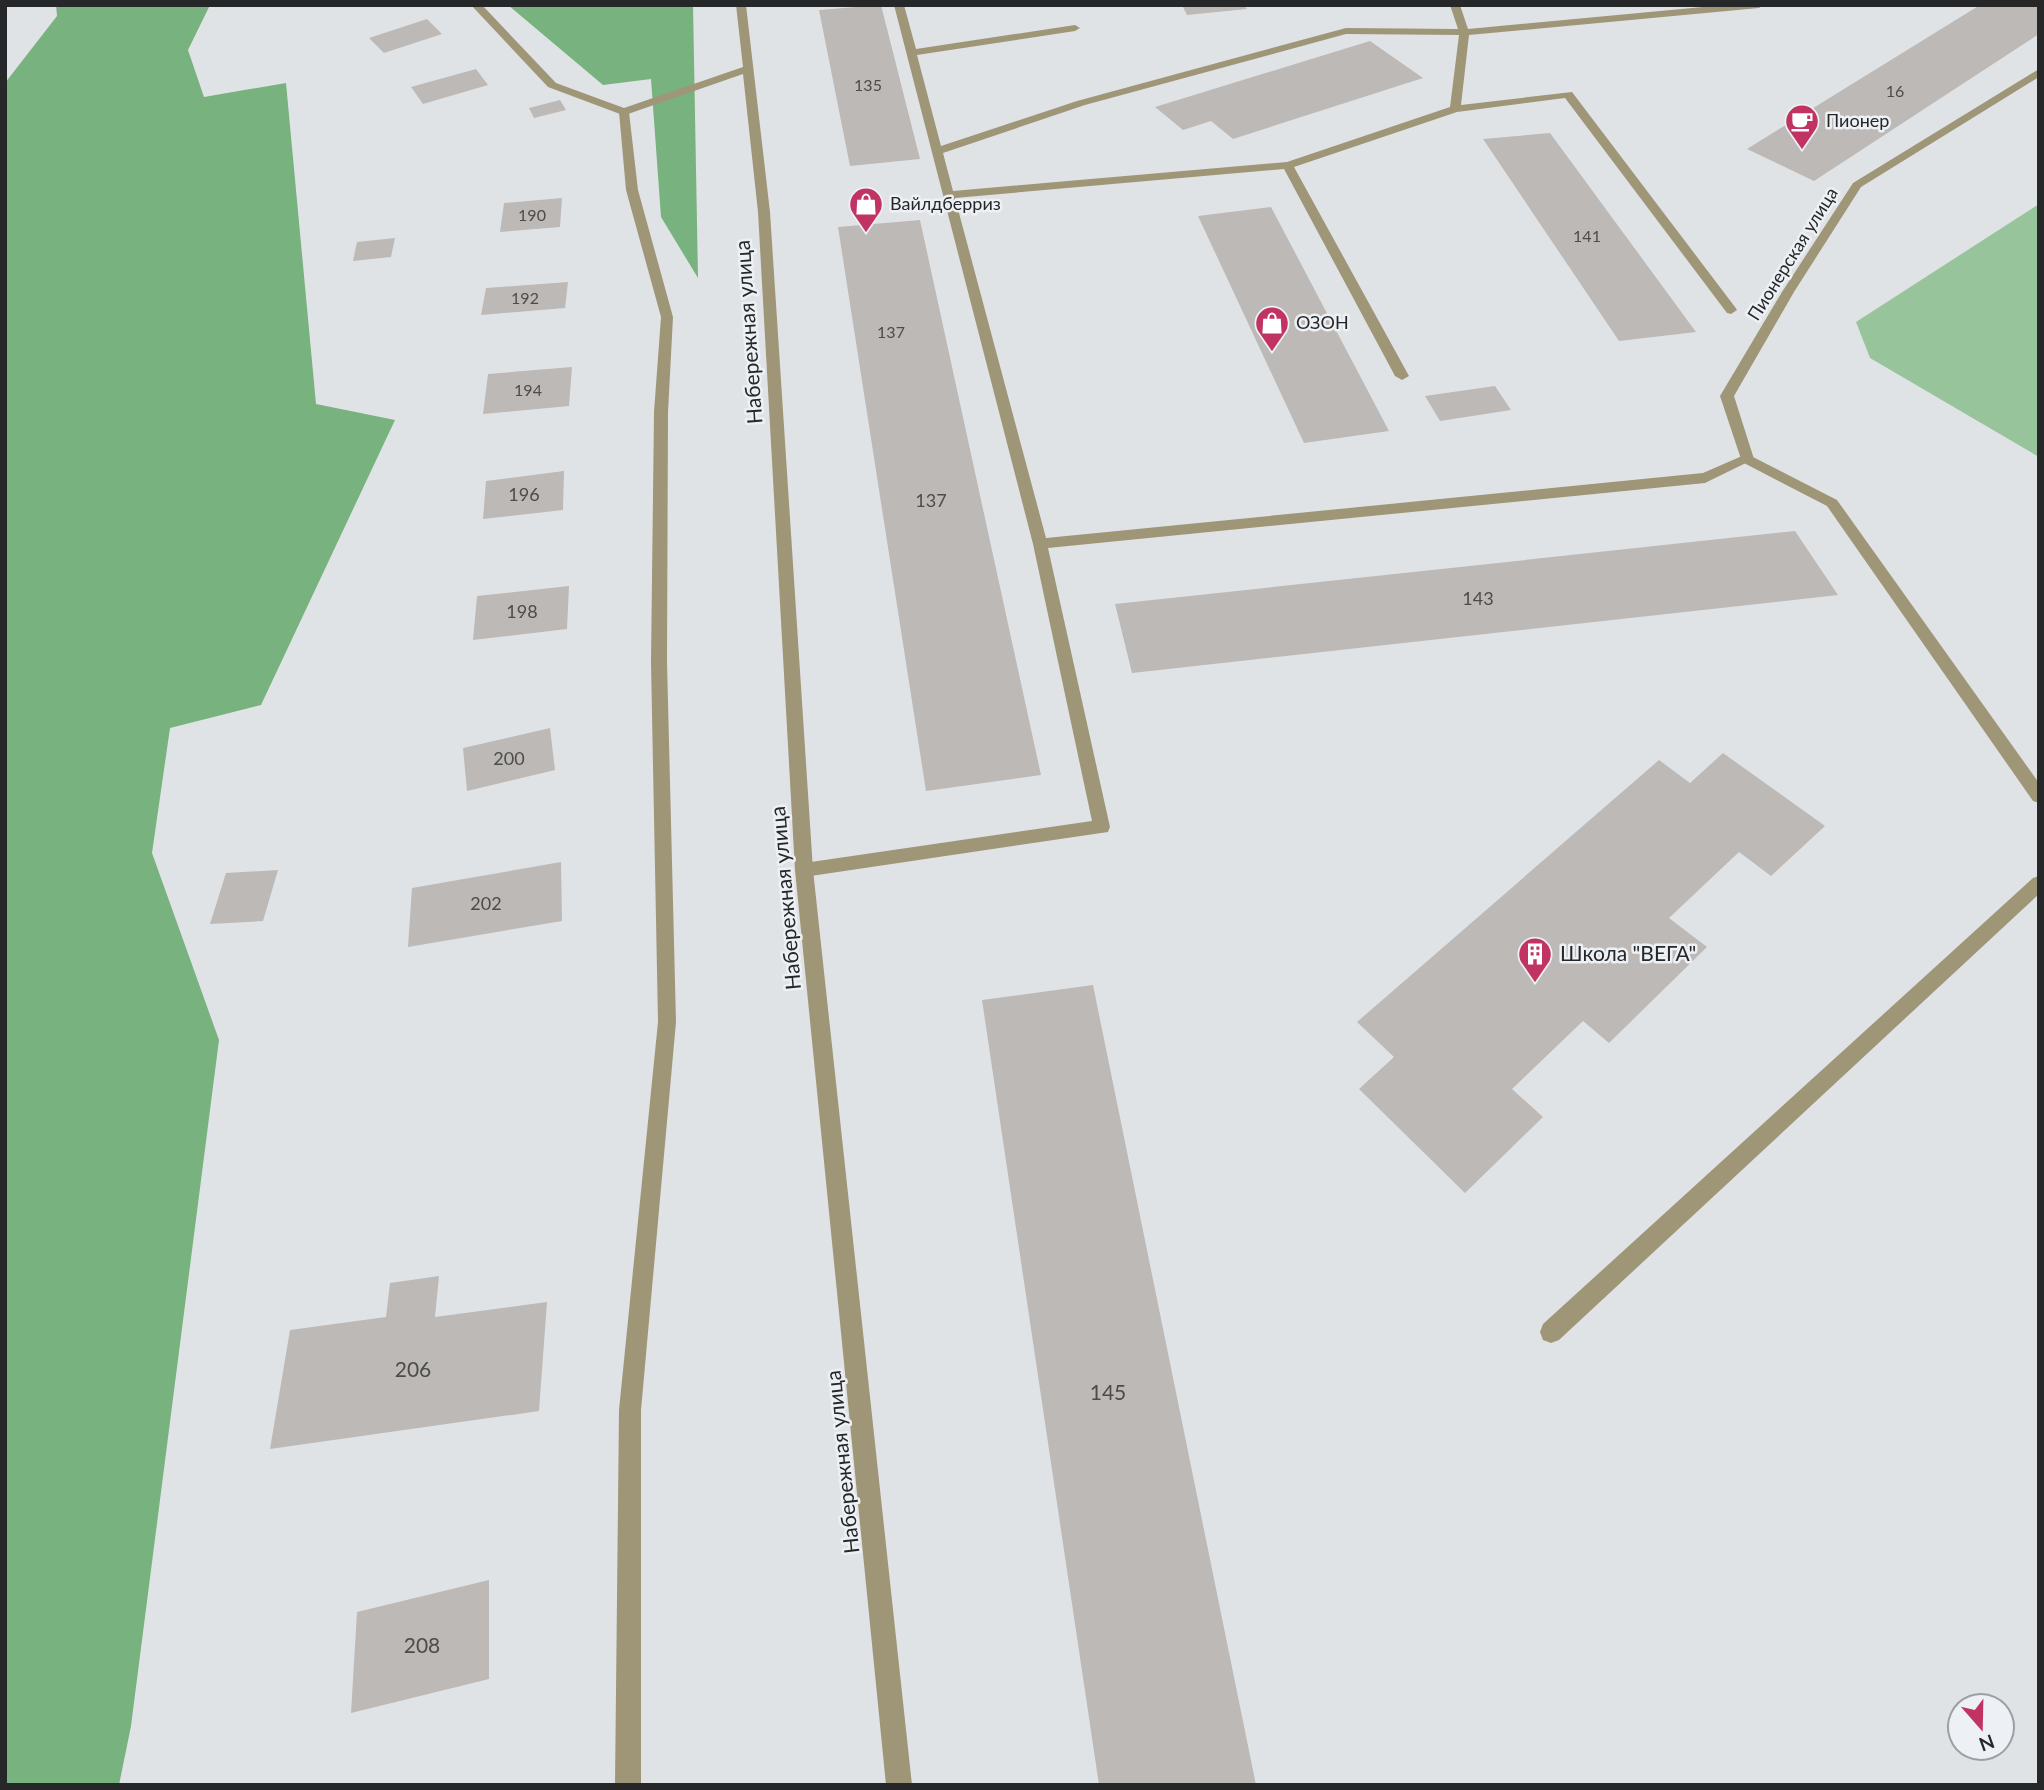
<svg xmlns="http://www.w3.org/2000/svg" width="2044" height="1790" font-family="Lato,sans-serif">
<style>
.green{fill:#97c49a}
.forest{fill:#78b27e}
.building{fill:#bdb9b6}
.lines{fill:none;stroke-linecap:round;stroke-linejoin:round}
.service{fill:#9f9678;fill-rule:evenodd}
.pedestrian{fill:#9f9678;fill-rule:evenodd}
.minor{fill:#9f9678;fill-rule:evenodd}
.labels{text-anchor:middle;stroke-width:5;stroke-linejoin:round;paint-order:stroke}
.far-number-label{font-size:16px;fill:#4c4c4c}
.far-poi-label{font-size:18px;fill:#262728;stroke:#edf0f4;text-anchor:start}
.far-street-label{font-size:18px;fill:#262728;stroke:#edf0f4}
.number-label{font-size:18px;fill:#4c4c4c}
.street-label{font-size:21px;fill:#262728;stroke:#edf0f4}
.poi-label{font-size:21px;fill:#262728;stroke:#edf0f4;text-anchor:start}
.near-number-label{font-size:21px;fill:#4c4c4c}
</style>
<rect width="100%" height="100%" fill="#e0e3e6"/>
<!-- green -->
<path class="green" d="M2039,204V457L1870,358L1856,322Z"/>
<!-- forest -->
<path class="forest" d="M56,5H210L188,50L204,97L286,83L316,404L395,420L261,705L170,728L152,853L219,1040L131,1726L119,1785H5V83L57,16Z
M508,5H693L698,278L661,217L651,79L603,85Z"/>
<!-- building -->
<path class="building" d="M881,5L920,159L850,166L819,10Z
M1182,5H1244L1247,9L1187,15Z
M1980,5H2039V34L1814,181L1747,149Z
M427,19L442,34L384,53L369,38Z
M1370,41L1423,78L1233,139L1211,121L1183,130L1155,107Z
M476,69L488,85L423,104L411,87Z
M560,100L566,110L534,118L529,108Z
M1550,133L1696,332L1619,341L1483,139Z
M562,198L560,227L500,232L504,203Z
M1271,207L1389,431L1304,443L1198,216Z
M920,220L1041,775L926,791L838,227Z
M395,238L391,257L353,261L357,242Z
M568,282L565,308L481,315L486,288Z
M572,367L569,406L483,414L488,374Z
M1495,386L1511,410L1440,421L1425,396Z
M564,471L563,510L483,519L486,481Z
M1795,531L1838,595L1132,673L1115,604Z
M569,586L567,629L473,640L477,596Z
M550,728L555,770L467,791L463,748Z
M1723,753L1825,826L1771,876L1739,852L1669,918L1707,947L1609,1043L1583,1021L1512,1089L1543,1117L1465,1193L1359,1089L1394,1057L1357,1022L1659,760L1690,783Z
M561,862L562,921L408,947L412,888Z
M278,870L263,921L210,924L226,873Z
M1093,985L1256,1785H1099L982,1000Z
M439,1276L435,1317L547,1302L539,1411L270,1449L290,1330L386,1317L390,1283Z
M489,1580V1679L351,1713L357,1612Z"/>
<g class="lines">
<!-- service -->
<path class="service" d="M894,5H904L916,49L1075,25L1080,28L1075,31L917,55L941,146L1077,101L1346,28L1458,29L1450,5H1460L1468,29L1724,5H1764L1759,8L1469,35L1461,105L1572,92L1735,307L1737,310L1731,314L1727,313L1565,98L1457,112L1294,167L1409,376L1402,380L1395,376L1284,169L955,198L1046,538L1703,473L1742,456L1747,454L1754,459L1705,483L1048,548L1110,827L1108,832L804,877L798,875L795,870L798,865L804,863L1092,821L1033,544ZM1346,34L1459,35L1450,107L1287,162L953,191L943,153L1085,105Z
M624,109L629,112L638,190L673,317L668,412L667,662L676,1022L641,1410V1785H615L619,1410L658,1022L651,662L654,412L661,317L626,190L619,112Z
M2039,876V894L1559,1340L1551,1343L1543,1340L1540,1332L1543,1324L2033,878Z"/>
<!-- pedestrian -->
<path class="pedestrian" d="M1747,454L1837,500L2039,783V803L2033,801L1827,506L1742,462L1740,459Z"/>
<!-- minor -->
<path class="minor" d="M471,5H482L556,83L624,108L743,67L736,5H746L770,212L813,870L912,1785H886L795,870L758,212L743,74L628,114H620L548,87Z
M2039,69V77L1861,187L1794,292L1734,396L1754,459L1747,464L1742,462L1720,396L1782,292L1853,183Z"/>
</g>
<!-- icons -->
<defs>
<g id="cafe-pin" transform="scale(1.75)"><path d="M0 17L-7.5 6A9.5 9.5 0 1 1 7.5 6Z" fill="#c03363" stroke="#edf0f4"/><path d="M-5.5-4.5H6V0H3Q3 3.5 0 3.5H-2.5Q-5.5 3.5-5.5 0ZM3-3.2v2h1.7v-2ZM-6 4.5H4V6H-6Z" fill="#fff"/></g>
<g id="shop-pin" transform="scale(1.75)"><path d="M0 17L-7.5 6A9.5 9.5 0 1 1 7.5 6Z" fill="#c03363" stroke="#edf0f4"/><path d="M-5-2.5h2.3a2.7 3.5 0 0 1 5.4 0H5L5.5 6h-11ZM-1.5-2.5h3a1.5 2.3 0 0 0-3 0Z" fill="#fff"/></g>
<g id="building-pin" transform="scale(1.75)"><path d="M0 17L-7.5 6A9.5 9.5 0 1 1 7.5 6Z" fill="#c03363" stroke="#edf0f4"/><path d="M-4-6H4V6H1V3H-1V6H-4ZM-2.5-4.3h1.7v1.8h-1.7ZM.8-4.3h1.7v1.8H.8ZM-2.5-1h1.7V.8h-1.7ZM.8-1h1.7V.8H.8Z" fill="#fff"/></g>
</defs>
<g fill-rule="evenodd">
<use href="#cafe-pin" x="1802" y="121"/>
<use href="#shop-pin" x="866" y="204"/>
<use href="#shop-pin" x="1272" y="323"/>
<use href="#building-pin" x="1535" y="954"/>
</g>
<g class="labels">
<!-- far-number labels -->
<g class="far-number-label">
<text x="868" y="91">135</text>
<text x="1895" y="97">16</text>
<text x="532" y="221">190</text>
<text x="1587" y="242">141</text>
<text x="525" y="304">192</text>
<text x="891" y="338">137</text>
<text x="528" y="396">194</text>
</g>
<!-- far-poi labels -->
<g class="far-poi-label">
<text x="1826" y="127">Пионер</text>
<text x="890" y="210">Вайлдберриз</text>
<text x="1296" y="329">ОЗОН</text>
</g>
<!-- far-street labels -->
<g class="far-street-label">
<text transform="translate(1793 254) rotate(-58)" y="6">Пионерская улица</text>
</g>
<!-- number labels -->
<g class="number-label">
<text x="524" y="501">196</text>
<text x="931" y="507">137</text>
<text x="1478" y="605">143</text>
<text x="522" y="618">198</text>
<text x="509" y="765">200</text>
<text x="486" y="910">202</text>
</g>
<!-- street labels -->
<g class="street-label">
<text transform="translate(749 332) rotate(-94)" y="7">Набережная улица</text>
<text transform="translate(786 898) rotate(-95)" y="7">Набережная улица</text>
<text transform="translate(843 1462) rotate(-96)" y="7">Набережная улица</text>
</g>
<!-- poi labels -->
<g class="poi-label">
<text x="1560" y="961">Школа "ВЕГА"</text>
</g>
<!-- near-number labels -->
<g class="near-number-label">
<text x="413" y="1377">206</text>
<text x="1108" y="1400">145</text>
<text x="422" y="1653">208</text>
</g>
</g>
<!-- border -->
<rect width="2044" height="1790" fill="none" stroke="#262728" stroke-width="14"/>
<!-- north arrow -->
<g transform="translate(1981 1727) rotate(160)"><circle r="33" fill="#edf0f4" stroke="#9da0a2" stroke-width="2"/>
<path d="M0-5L12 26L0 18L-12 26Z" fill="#c03363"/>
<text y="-10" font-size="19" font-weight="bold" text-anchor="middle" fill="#262728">N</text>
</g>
</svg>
